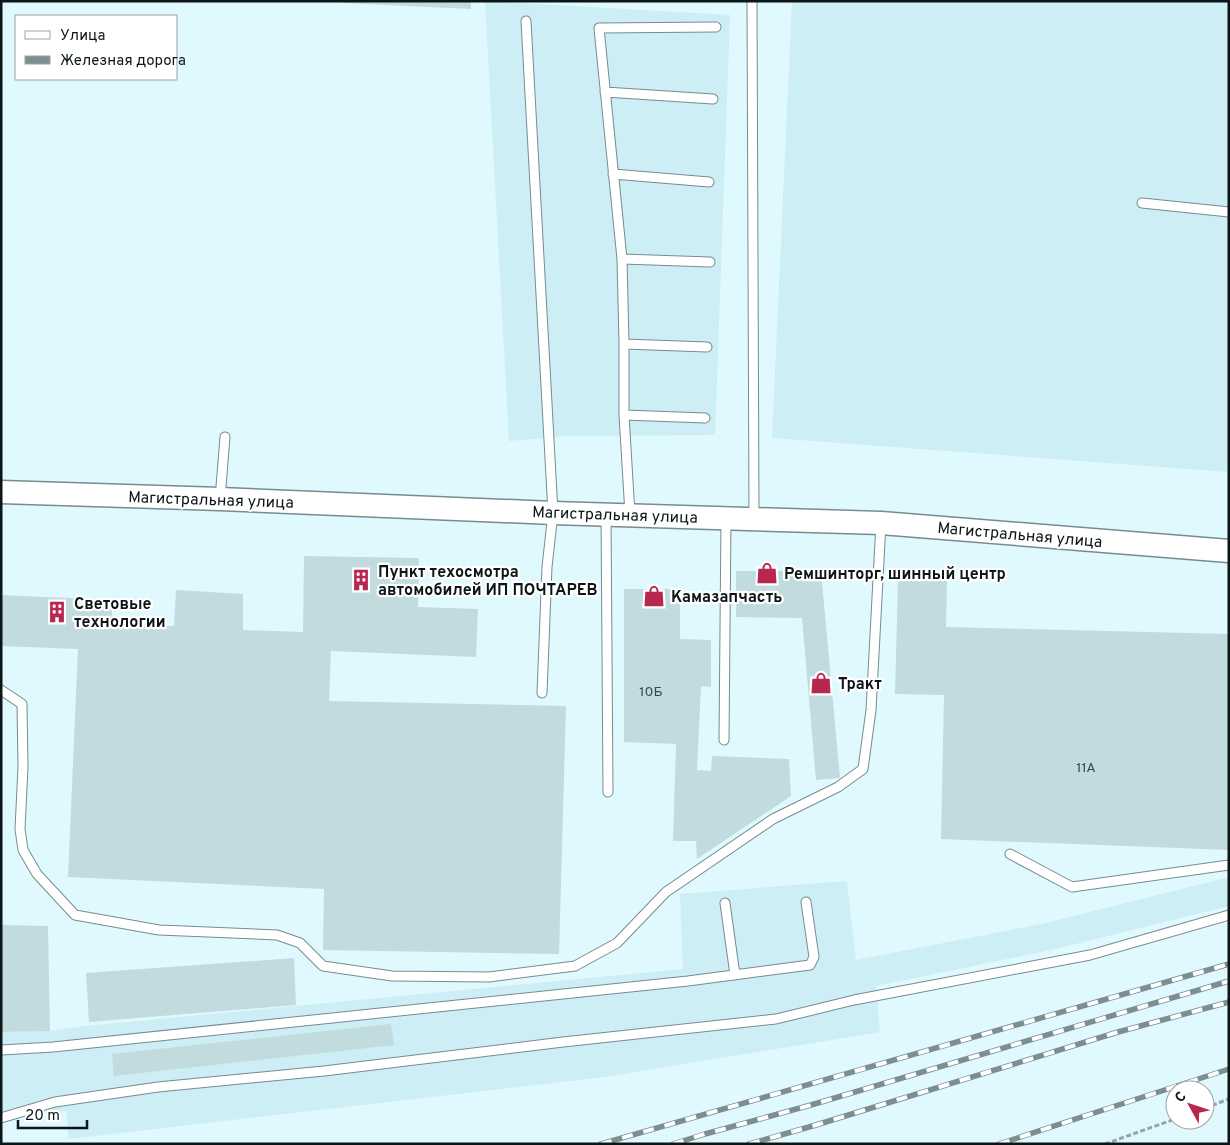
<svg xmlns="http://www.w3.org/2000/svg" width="1230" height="1145" font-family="Overpass,sans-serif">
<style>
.built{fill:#cceef4}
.building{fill:#c2dbdf}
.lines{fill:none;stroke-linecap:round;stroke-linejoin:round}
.service-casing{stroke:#768c90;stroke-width:11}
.tertiary-casing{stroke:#768c90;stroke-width:25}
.path{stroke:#92a5a8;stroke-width:3;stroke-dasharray:5 2.5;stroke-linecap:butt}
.service{stroke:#fff;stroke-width:9}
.tertiary{stroke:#fff;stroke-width:22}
.rail-casing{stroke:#7c8e91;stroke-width:5.5}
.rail{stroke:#fff;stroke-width:4;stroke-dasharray:11;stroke-linecap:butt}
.labels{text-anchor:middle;stroke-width:4.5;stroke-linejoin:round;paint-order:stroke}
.number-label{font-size:14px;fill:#3a4749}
.street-label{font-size:16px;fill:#0d1617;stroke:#fff}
.poi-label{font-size:16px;font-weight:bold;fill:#0d1617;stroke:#fff;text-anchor:start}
</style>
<rect width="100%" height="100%" fill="#e0f9fe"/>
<!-- built -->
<path class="built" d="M485,1L730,15L715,435L567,436L509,441Z
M792,1H1229V472L772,438Z
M1229,877V906L1051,950L876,986L880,1032L604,1077L69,1139L66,1111L1,1115V1032L50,1031L85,1026L683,969L680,894L847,881L856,960L1046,923Z"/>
<!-- building -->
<path class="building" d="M343,1H471V9L343,3Z
M304,556L419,558L418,607L478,609L476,657L331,651L329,701L566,706L559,954L323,950L324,889L68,877L78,649L1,646V595L113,600L111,624L174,626L176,590L243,594V630L303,632Z
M736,571H821L840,778L816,780L802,618L736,617Z
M898,579L947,580L946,627L1229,634V850L941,839L944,695L895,694Z
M624,589H680V639L711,640V687L701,686L697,770L711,771L712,756L789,759L791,796L697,859L696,841H673L676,744L624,742Z
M1,925L48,926L50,1031L1,1032Z
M294,958L296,1005L89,1022L86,973Z
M391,1024L394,1045L114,1076L112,1054Z"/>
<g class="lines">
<!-- service casing -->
<g class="service-casing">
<path id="service" d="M752,1L754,519
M526,21L553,513L547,567L542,693
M605,92L713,99
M613,174L709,182
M1142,203L1229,212
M622,259L710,262
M624,344L707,347
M624,415L705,418
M220,499L225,437
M606,514L608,792
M630,514L624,415V344L622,259L599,28L716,27
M1,690L22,704L23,767L20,829L23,850L37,874L75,915L159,930L277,935L300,943L323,966L392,976L489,977L575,966L617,943L666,892L773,819L838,787L863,769L871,710L881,523
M724,740L726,518
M1010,854L1072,887L1229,865
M725,903L735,975
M1,1050L53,1047L688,981L810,965L814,957L806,902
M1,1118L55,1102L158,1087L324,1071L563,1042L776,1019L854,1000L1090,955L1229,915"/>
</g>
<!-- tertiary casing -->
<g class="tertiary-casing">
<path id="tertiary" d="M1,492L220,499L553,513L881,523L1229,551"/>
</g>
<!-- path -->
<path class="path" d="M1205,1108L1229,1099
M1105,1144L1175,1119"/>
<!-- service -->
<use href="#service" class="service"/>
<!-- tertiary -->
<use href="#tertiary" class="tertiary"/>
<!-- rail casing -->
<g class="rail-casing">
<path id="rail" d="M601,1144L1229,964
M673,1144L705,1134L811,1105L1229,981
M749,1144L816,1125L1118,1032L1229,1002
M999,1144L1229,1069"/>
</g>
<!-- rail -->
<use href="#rail" class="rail"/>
</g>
<!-- icons -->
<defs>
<g id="shop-bare" transform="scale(1.725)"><path d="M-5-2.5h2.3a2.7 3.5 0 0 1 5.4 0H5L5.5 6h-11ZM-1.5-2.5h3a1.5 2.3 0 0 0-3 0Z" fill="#b8274d" stroke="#fff" stroke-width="2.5" paint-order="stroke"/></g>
<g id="building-bare" transform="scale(1.725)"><path d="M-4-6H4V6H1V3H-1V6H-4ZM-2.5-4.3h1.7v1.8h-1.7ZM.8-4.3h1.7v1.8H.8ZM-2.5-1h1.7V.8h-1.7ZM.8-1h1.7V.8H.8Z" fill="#b8274d" stroke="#fff" stroke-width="2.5" paint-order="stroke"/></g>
</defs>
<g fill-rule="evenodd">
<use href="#shop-bare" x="767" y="573"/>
<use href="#building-bare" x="361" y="580"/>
<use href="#shop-bare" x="654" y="596"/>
<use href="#building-bare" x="57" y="612"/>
<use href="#shop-bare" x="821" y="683"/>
</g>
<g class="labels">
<!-- number labels -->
<g class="number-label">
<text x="651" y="696">10Б</text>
<text x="1086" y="772">11А</text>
</g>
<!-- street labels -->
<g class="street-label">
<text transform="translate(211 499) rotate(2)" y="6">Магистральная улица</text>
<text transform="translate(615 514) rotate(2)" y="6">Магистральная улица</text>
<text transform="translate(1020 534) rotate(5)" y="6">Магистральная улица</text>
</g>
<!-- poi labels -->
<g class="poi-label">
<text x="378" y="577">Пункт техосмотра<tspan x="378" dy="18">автомобилей ИП ПОЧТАРЕВ</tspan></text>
<text x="784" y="579">Ремшинторг, шинный центр</text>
<text x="671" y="602">Камазапчасть</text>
<text x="74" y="609">Световые<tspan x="74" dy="18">технологии</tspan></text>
<text x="838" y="689">Тракт</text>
</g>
</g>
<!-- border -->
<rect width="1230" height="1145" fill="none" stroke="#0d1617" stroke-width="5"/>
<!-- legend -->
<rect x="15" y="15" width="162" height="65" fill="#ffffff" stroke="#9ea2a2"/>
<rect x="25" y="31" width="25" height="8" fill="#ffffff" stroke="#9ea2a2"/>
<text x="60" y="40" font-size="15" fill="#0d1617">Улица</text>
<rect x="25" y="56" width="25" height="8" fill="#7c8e91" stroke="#9ea2a2"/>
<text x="60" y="65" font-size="15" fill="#0d1617">Железная дорога</text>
<!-- north arrow -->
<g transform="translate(1190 1105) rotate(310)"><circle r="24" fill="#ffffff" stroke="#9ea2a2"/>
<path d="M0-4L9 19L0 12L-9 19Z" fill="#b8274d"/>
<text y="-8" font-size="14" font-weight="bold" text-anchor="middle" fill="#0d1617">С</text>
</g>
<!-- scale -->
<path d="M18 1120v8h69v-8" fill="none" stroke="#0d1617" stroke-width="2.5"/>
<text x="25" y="1120" font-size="15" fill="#0d1617" stroke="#ffffff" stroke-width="4" paint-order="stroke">20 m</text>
</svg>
